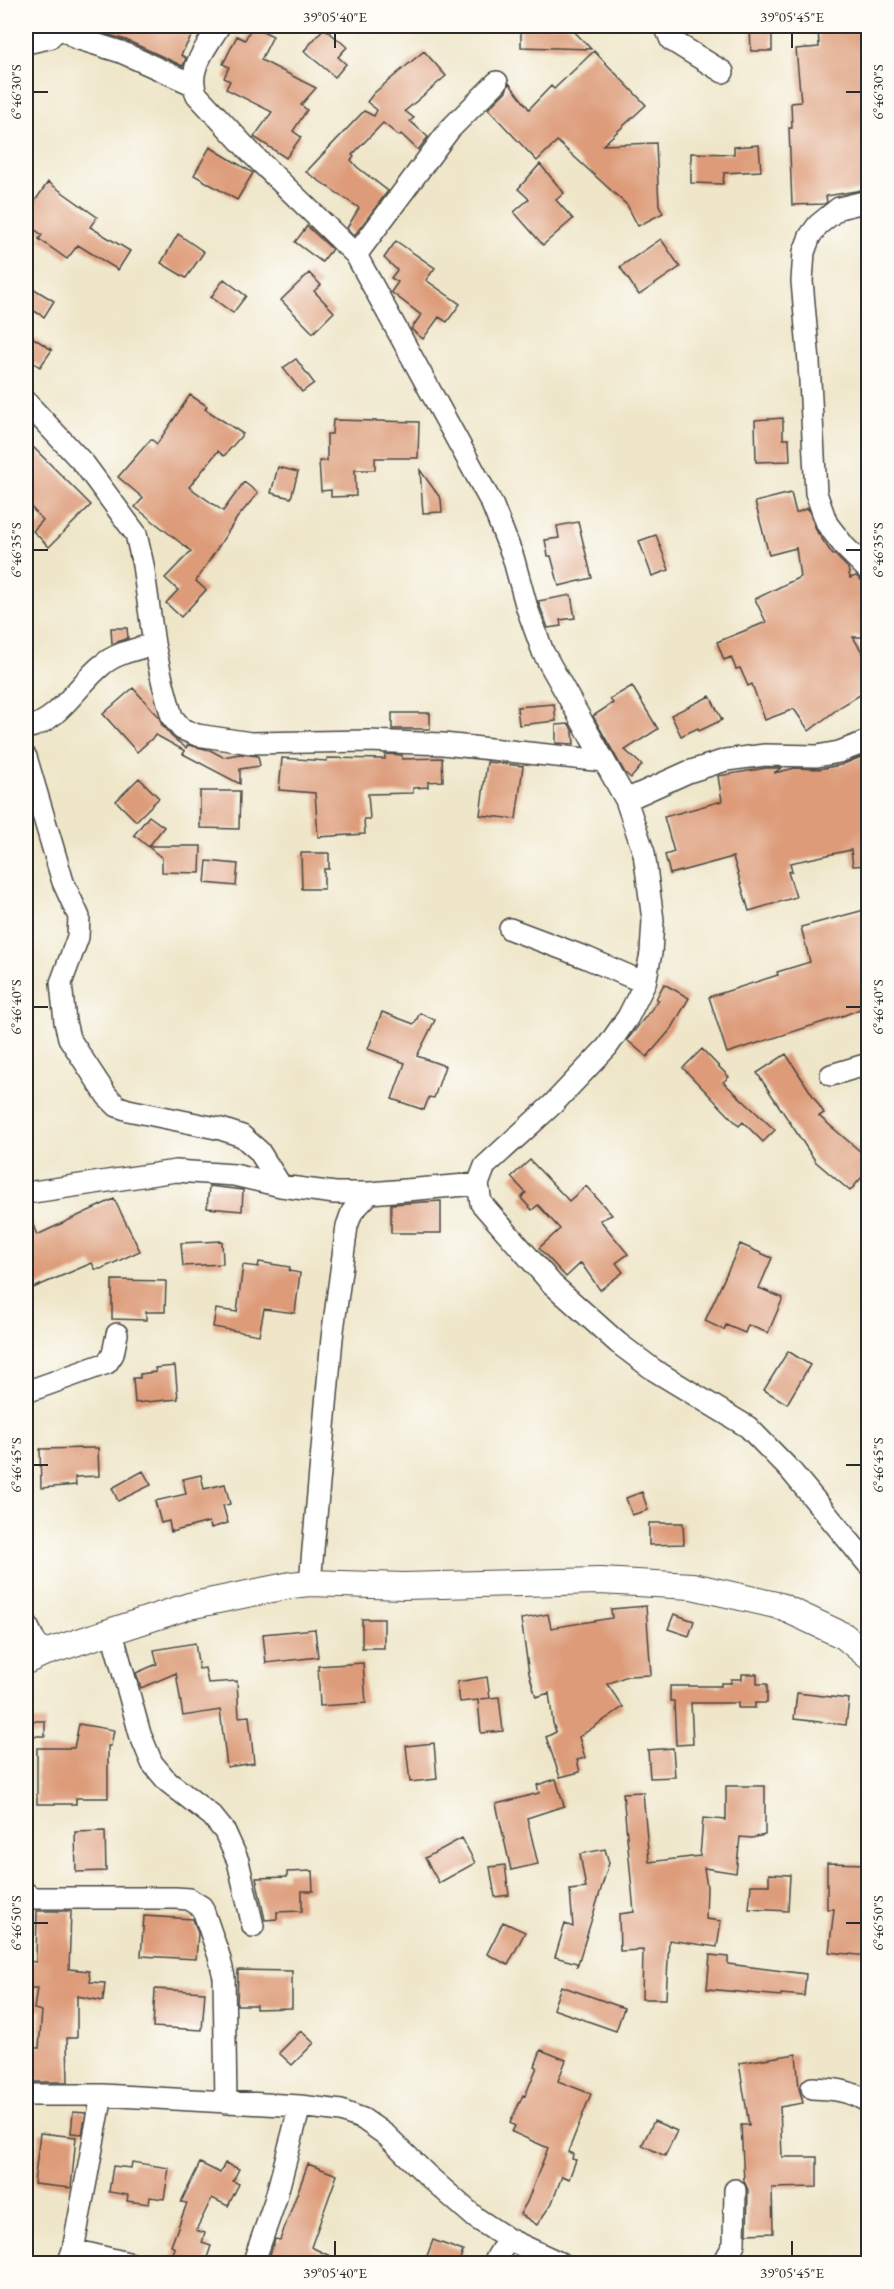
<svg xmlns="http://www.w3.org/2000/svg" width="894" height="2289" font-family="'EB Garamond',serif">
<style>
.building{fill:#dd9b79}
.lines{fill:none;stroke-linecap:round;stroke-linejoin:round}
.minor-casing{stroke:#484743;stroke-width:24}
.tertiary-casing{stroke:#484743;stroke-width:28}
.minor{stroke:#fff;stroke-width:21}
.tertiary{stroke:#fff;stroke-width:26}
.ticks{fill:none;stroke:#2b2b2b;stroke-width:2}
.neatline{fill:none;stroke:#2b2b2b;stroke-width:2}
.ticks-label{font-size:15px;text-anchor:middle;fill:#2b2b2b}
</style>
<rect width="100%" height="100%" fill="#fdfcf7"/>
<filter id="ink" filterUnits="userSpaceOnUse"><feTurbulence type="fractalNoise" baseFrequency=".0167" numOctaves="2"/><feDisplacementMap in="SourceGraphic" scale="12" xChannelSelector="R" yChannelSelector="G"/><feConvolveMatrix kernelMatrix="1 2 1 2 8 2 1 2 1" color-interpolation-filters="sRGB"/></filter>
<filter id="wash" filterUnits="userSpaceOnUse"><feTurbulence type="fractalNoise" baseFrequency=".008" numOctaves="4" result="noise"/><feDisplacementMap in="SourceGraphic" scale="24" xChannelSelector="R" yChannelSelector="G"/><feGaussianBlur stdDeviation="1.35" result="paint"/><feColorMatrix in="noise" values="0 0 0 0 0 0 0 0 0 0 0 0 0 0 0 0 0 1.4 0 .05"/><feComposite in="paint" operator="in"/></filter>
<g filter="url(#wash)">
<rect width="100%" height="100%" fill="#efe6c9"/>
<g id="blocks">
<!-- building -->
<path class="building" d="M102,26H197L181,55L186,58L183,66L126,40L102,33Z
M252,26L273,36L261,60L316,88L301,105L307,110L293,131L301,137L286,158L254,137L272,112L226,89L230,81L224,78L229,67L223,64L237,36L245,40Z
M521,26H569L591,49L521,47Z
M750,26H772V51H751Z
M818,26H861L862,52H868V189L826,196L827,202L824,204L792,205L789,128H792L791,103L801,102L796,49L819,47Z
M324,28L347,47L338,57L346,64L335,77L304,51Z
M424,51L446,76L405,111L414,118L410,121L428,137L418,150L401,134L399,136L383,123L352,155L354,157L351,160L357,167L388,191L354,236L347,228L359,208L306,172L364,111L374,116L377,110L367,102L374,93Z
M594,51L646,105L603,145L656,143L659,205L663,213L638,226L627,205L557,141L537,161L488,109L506,91L509,83L529,109L551,86L554,89Z
M759,145L761,171L724,173L723,184L691,183V153L734,154V147Z
M210,147L253,173L237,200L194,175Z
M540,164L564,193L556,200L573,219L543,245L514,212L529,199L518,189Z
M48,182L97,217L90,227L130,251L118,270L78,245L67,259L39,239L42,235L26,223V214Z
M307,226L332,249L322,262L295,242Z
M178,234L204,252L186,278L161,263Z
M661,239L680,267L639,295L620,267Z
M396,241L435,268L426,280L460,304L447,322L439,317L423,339L411,329L421,315L391,292L398,282L391,278L397,270L384,258Z
M309,273L321,285L314,291L334,312L313,333L281,300Z
M224,279L246,296L233,313L211,297Z
M26,284L54,301L44,317L26,306Z
M32,337L52,350L40,367L26,358V346Z
M296,359L314,383L302,392L283,368Z
M190,395L207,406L205,409L243,434L224,456L218,451L189,487L223,511L244,482L258,493L237,518L196,581L206,590L181,617L166,603L178,590L165,578L191,551L135,507L143,498L118,477L151,439L157,444Z
M783,418V439H789L790,461L756,462L755,420Z
M333,420L419,422L418,458H375V470H355L356,496L331,497V490L321,491L319,461H327V434H332Z
M26,440L91,505L49,547L33,531L43,520L26,502Z
M278,467L298,472L291,498L271,493Z
M420,470L441,499L442,512L423,513Z
M791,493L796,513L808,508L817,532L833,555H835L848,568L850,578L856,576L864,582H868V637H853L868,662V690L840,707L809,731L794,709L765,720L752,684L748,686L740,668L736,669L731,657L724,660L717,642L766,622L755,599L800,577L796,548L769,555L755,502Z
M578,522L592,578L559,586L551,556H548L545,540L559,538L557,526Z
M656,535L669,570L652,576L639,541Z
M571,595L575,618L560,620L561,626L548,628L538,601Z
M111,628H127L128,638L112,644Z
M632,686L658,729L625,750L642,765L631,778L625,773L593,716L613,703L610,699Z
M133,688L159,717L162,725L172,737L186,748L188,745L210,750L223,757L240,754L258,756L260,766L240,769V784L183,754L185,751L156,735L137,752L103,714Z
M710,696L722,720L699,731L698,728L681,736L671,715Z
M554,704L556,721L519,725L517,707Z
M392,713H430V729H392Z
M569,724L573,732L574,744L556,743V725Z
M385,754L402,755V759L442,758L443,781L428,782V787L413,788V793L368,794L370,819H364L365,834L318,837L315,793L279,790L282,758L327,761V758L385,759Z
M866,755L868,764V865L853,866L851,850L790,863L792,871L788,872L796,897L749,911L733,857L670,874L665,855L674,852L664,817L722,801L718,776L766,768H781L774,773L795,768L819,769L841,765Z
M487,762L523,766L516,819L480,815Z
M139,778L159,798L136,821L116,801Z
M200,791H240L239,829L200,828Z
M149,816L164,827L149,846H201L200,873L162,872V858L134,835Z
M301,853H329V869H324V889H302Z
M207,861L238,864L236,886L205,883Z
M868,909V998L862,999L865,1007L845,1015L727,1053L709,997L778,975L777,972L810,962L801,927Z
M664,984L689,998L672,1028L647,1057L627,1040L659,1000L656,999Z
M382,1012L414,1024L420,1013L435,1020L417,1056L445,1066L434,1098L429,1097L424,1110L392,1099L405,1063L368,1049Z
M702,1049L729,1077L723,1082L775,1130L763,1142L743,1122L739,1126L683,1068Z
M786,1054L824,1113L819,1116L868,1158V1170L850,1191L816,1162L757,1073Z
M530,1160L569,1201L586,1186L612,1215L600,1220L628,1254L616,1263L623,1272L600,1290L581,1263L566,1277L539,1248L560,1229L538,1205L532,1210L521,1198L526,1193L511,1177Z
M209,1186L243,1190L242,1211L207,1208Z
M114,1199L140,1251L101,1269H95L92,1263L26,1291V1208L37,1235Z
M441,1201V1233H391V1204Z
M222,1241L223,1264L183,1266L181,1243Z
M740,1244L772,1258L759,1288L783,1298L768,1333L748,1325L745,1333L726,1325L724,1330L705,1321Z
M259,1262L290,1267L289,1271L300,1273L295,1313L264,1309L259,1335L213,1327L216,1309L237,1312L243,1265L258,1267Z
M112,1280L166,1281L165,1312H146V1320L112,1319Z
M788,1351L810,1365L787,1404L764,1390Z
M175,1366L178,1399L135,1403L133,1378H140V1374L156,1372L155,1368Z
M93,1448H98L99,1476L75,1477L76,1485L41,1488L40,1449Z
M143,1471L151,1485L118,1501L112,1488Z
M201,1475L204,1489L225,1484L230,1504L223,1506L228,1523L211,1528L209,1522L171,1532L169,1521L161,1523L155,1501L186,1494L183,1479Z
M642,1492L648,1510L632,1515L626,1498Z
M649,1523H683L684,1544L649,1545Z
M646,1606L651,1675L627,1676L607,1684L623,1707L579,1737L585,1758L577,1760L580,1772L560,1777L546,1737L556,1732L553,1723L549,1693L536,1697L529,1673L521,1619L548,1614L551,1628L612,1618L611,1609Z
M674,1614L694,1621L689,1636L668,1629Z
M362,1619H384V1648H362Z
M315,1629L318,1657L266,1663L263,1634Z
M195,1643L199,1669L205,1668L208,1683L237,1681L239,1717L249,1716L254,1763L227,1767L220,1710L183,1716L176,1673L141,1688L136,1673L157,1664L154,1650Z
M363,1663L366,1703L320,1706L318,1666Z
M742,1674H757V1684H767V1703H755V1708H738V1703H691L693,1744L676,1745L674,1701H670V1686H721V1683H731V1679H742Z
M487,1677L490,1698L480,1699L499,1697L503,1731L481,1733L478,1700L460,1702L457,1682Z
M797,1693L849,1699L846,1725L794,1719Z
M26,1721H45V1736H26Z
M79,1724L114,1730L111,1746H108V1798H76V1804H37V1748H74Z
M434,1743L437,1779L410,1782L406,1746Z
M673,1748L675,1777L650,1778L648,1750Z
M556,1779L564,1806L527,1818L538,1864L511,1870L496,1804L539,1793L537,1785Z
M726,1786H765V1835L752,1838L740,1837L736,1873L704,1868L707,1887L706,1919L721,1921L717,1947L669,1940L666,1999H642L643,1950L620,1951L619,1914L634,1912L623,1793L643,1792L649,1862L700,1856L703,1818L726,1820Z
M105,1831L106,1871L76,1872L75,1832Z
M462,1838L475,1863L439,1883L425,1858Z
M605,1849L609,1863L577,1967V1963L555,1957L565,1924L573,1927L570,1890L586,1888L580,1854Z
M827,1863L868,1864V1956L829,1952L834,1909H827Z
M505,1865L509,1895L495,1897L490,1867Z
M312,1871L313,1891H302V1911L277,1912V1919L265,1920L256,1878L287,1877V1872Z
M769,1874L790,1875L788,1911L749,1909L751,1885H769Z
M37,1911H71L69,1969L89,1971L90,1982L105,1983L103,2001L77,1996V2038H67L68,2082H26V2048H39L42,2011L34,2009L37,1988H26V1961L36,1962Z
M144,1916L193,1919L198,1933L196,1959L141,1956Z
M503,1922L525,1932L508,1965L487,1954Z
M710,1955L728,1957V1964L806,1974L804,1996L781,1994V1996L707,1989Z
M238,1970L292,1971V2008L256,2009V2005H237Z
M561,1986L624,2008L616,2031L553,2009Z
M155,1989L205,1992L202,2030L153,2027Z
M301,2031L314,2043L292,2065L279,2053Z
M541,2050L566,2060L558,2081L591,2094L568,2152L573,2154L572,2159L576,2160L569,2179L562,2176L552,2203L537,2225L520,2214L527,2202L548,2148L512,2132L515,2126L510,2123L523,2095L525,2096L537,2067L535,2066Z
M796,2054L799,2088L803,2103L780,2107L782,2157H817V2187L772,2188L773,2233L747,2234L748,2190L744,2181L741,2125H749L739,2063Z
M73,2112L86,2113L82,2134L71,2133Z
M654,2121L677,2131L665,2156L642,2145Z
M40,2133L76,2137L71,2188L34,2184Z
M132,2162L169,2168L164,2199L150,2197L149,2204L127,2201L128,2195L109,2192L113,2166L131,2168Z
M200,2163L220,2173L225,2163L239,2169L233,2181L239,2184L228,2206L212,2198L196,2230L205,2233L202,2243L211,2246L205,2264H169L175,2248L171,2246L187,2203L181,2202Z
M308,2164L337,2175L311,2247L347,2264H267L275,2239L280,2240Z
M433,2240L463,2251L458,2264H424Z"/>
</g>
</g>
<g filter="url(#ink)">
<use href="#blocks" fill-opacity="0" stroke="#484743" stroke-width="1.5"/>
<g class="lines">
<!-- minor casing -->
<g class="minor-casing">
<path id="minor" d="M60,26L76,38L121,52L192,84
M219,26C207,47 185,71 197,95L253,155L356,255L492,504L513,557L527,608L543,652L626,800L644,853L653,920L651,953L645,983L628,1017L607,1047L553,1104L485,1166L478,1184L481,1203L552,1284L618,1343L654,1370L748,1427L791,1471L868,1564
M665,26L671,40L723,72
M26,43L49,38L60,27
M868,201L839,208L818,225L810,236L804,252L802,281L809,362L816,493L827,524L845,547L868,570
M356,255L450,129L497,82
M26,402L85,465L136,534L143,565L154,644L163,684L172,717L182,729L197,735L251,743L368,741L443,744L604,761
M26,728C58,723 78,684 102,665C116,653 137,649 154,644
M26,757L63,882L79,917L78,937L61,983L65,1022L69,1038L107,1096L117,1106L128,1110L221,1129L242,1136L259,1151L281,1186
M626,800L688,772L726,760L765,755L817,756L839,752L868,741
M510,929L587,958L645,983
M831,1075L868,1064
M26,1193L176,1171L234,1175L281,1186L335,1193H370L478,1184
M26,1392L107,1363L113,1354L117,1334
M310,1583L332,1338L347,1226L352,1212L370,1193
M26,1623L41,1654
M112,1632L140,1734L152,1763L168,1782L212,1816L225,1832L238,1861L253,1926
M26,1893L32,1898H175L189,1899L202,1907L219,1956L224,1977L226,2103
M812,2088C833,2089 850,2090 868,2102
M26,2095H102L300,2106L341,2111L363,2119L386,2135L428,2176L476,2218L508,2239L562,2264
M73,2250L132,2264
M68,2264L73,2250L102,2095
M253,2264L275,2201L300,2106
M493,2264L508,2239
M723,2264L734,2244L735,2190"/>
</g>
<!-- tertiary casing -->
<g class="tertiary-casing">
<path id="tertiary" d="M26,1661L41,1654L189,1606L291,1585L310,1583L404,1586L600,1581L692,1586L780,1606L844,1636L868,1656"/>
</g>
<!-- minor -->
<use href="#minor" class="minor"/>
<!-- tertiary -->
<use href="#tertiary" class="tertiary"/>
</g>
</g>
<!-- ticks -->
<path class="ticks" d="M335,33V48M792,33V48M33,92H48M846,92H861M33,550H48M846,550H861M33,1007H48M846,1007H861M33,1465H48M846,1465H861M33,1923H48M846,1923H861M335,2241V2256M792,2241V2256"/>
<!-- margin -->
<rect width="894" height="2289" fill="none" stroke="#fdfcf7" stroke-width="66"/>
<rect x="33" y="33" width="828" height="2223" class="neatline"/>
<g class="ticks-label">
<text x="335" y="22">39°05'40"E</text>
<text x="792" y="22">39°05'45"E</text>
<text transform="translate(16 92) rotate(-90)" y="5">6°46'30"S</text>
<text transform="translate(878 92) rotate(-90)" y="5">6°46'30"S</text>
<text transform="translate(16 550) rotate(-90)" y="5">6°46'35"S</text>
<text transform="translate(878 550) rotate(-90)" y="5">6°46'35"S</text>
<text transform="translate(16 1007) rotate(-90)" y="5">6°46'40"S</text>
<text transform="translate(878 1007) rotate(-90)" y="5">6°46'40"S</text>
<text transform="translate(16 1465) rotate(-90)" y="5">6°46'45"S</text>
<text transform="translate(878 1465) rotate(-90)" y="5">6°46'45"S</text>
<text transform="translate(16 1923) rotate(-90)" y="5">6°46'50"S</text>
<text transform="translate(878 1923) rotate(-90)" y="5">6°46'50"S</text>
<text x="335" y="2278">39°05'40"E</text>
<text x="792" y="2278">39°05'45"E</text>
</g>
</svg>
